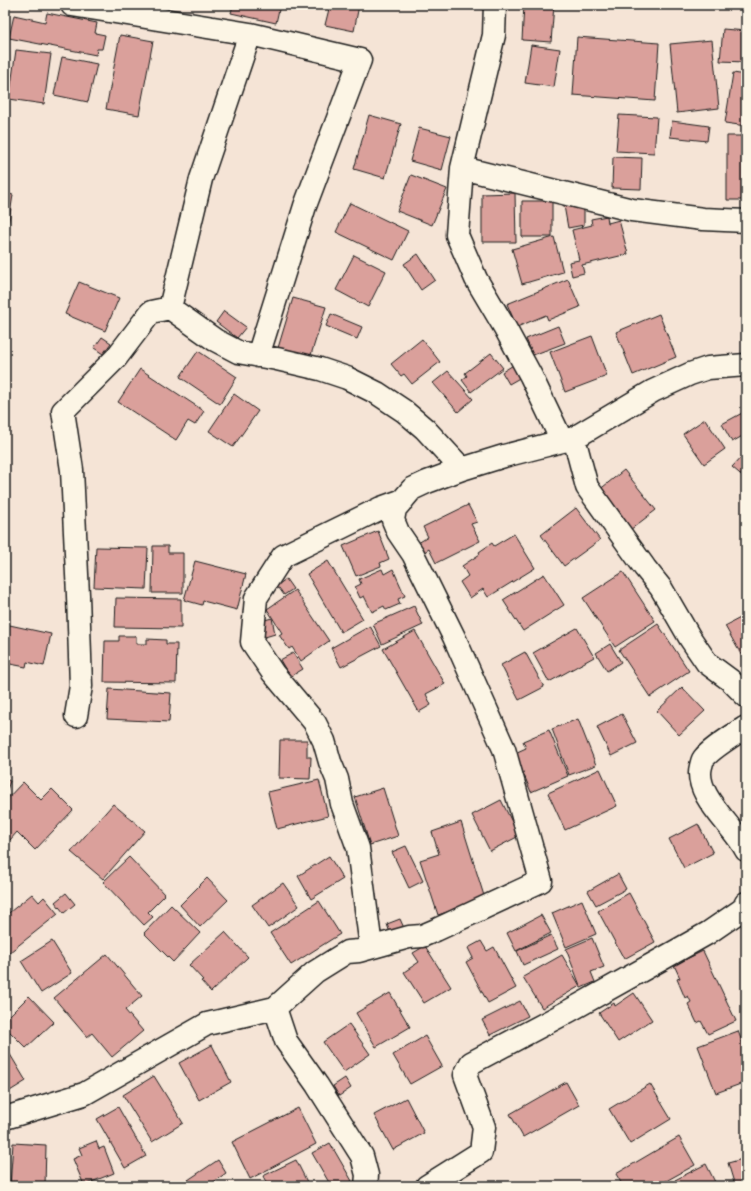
<svg xmlns="http://www.w3.org/2000/svg" width="751" height="1191" font-family="'Comic Neue',sans-serif">
<style>
.building{fill:#daa09b;stroke:#1c1c1c}
.lines{fill:none;stroke-linecap:round;stroke-linejoin:round}
.street-casing{stroke:#1c1c1c;stroke-width:25}
.street{stroke:#fcf5e5;stroke-width:22}
</style>
<rect width="100%" height="100%" fill="#f5e4d6"/>
<filter id="ink" filterUnits="userSpaceOnUse"><feTurbulence type="fractalNoise" baseFrequency=".025" numOctaves="2"/><feDisplacementMap in="SourceGraphic" scale="8" xChannelSelector="R" yChannelSelector="G"/><feConvolveMatrix kernelMatrix="1 2 1 2 8 2 1 2 1" color-interpolation-filters="sRGB"/></filter>
<g filter="url(#ink)">
<!-- building -->
<path class="building" d="M233,5H280L276,23L231,13Z
M330,5H359L354,31L325,25Z
M524,5H554L551,42L522,40Z
M47,13L97,23L95,33L105,35L102,49H97L96,55L9,38L14,15L45,22Z
M723,29L746,31V62L720,61Z
M120,35L153,41L139,115L106,109Z
M577,37L659,43L655,101L573,95Z
M712,40L719,108L677,113L670,44Z
M531,45L560,49L554,87L525,83Z
M16,50L51,54L44,104L9,99Z
M62,57L97,64L88,102L54,95Z
M733,73L746,75V126L725,123Z
M369,115L401,124L385,178L354,169Z
M619,115L657,117L654,153L616,151Z
M672,121L709,126L707,141L670,137Z
M419,128L451,136L442,170L410,161Z
M727,136H746V200H727Z
M613,157L642,158L641,189L612,188Z
M411,175L447,189L432,225L397,211Z
M5,193L13,195L6,240H5Z
M515,193L516,242H482V194Z
M563,200L584,206V225L568,228Z
M522,201H552V237H522Z
M350,203L408,231L394,260L336,232Z
M607,216L608,223L619,220L628,254L582,265L584,273L572,276L569,262L579,260L572,230L592,225L591,219Z
M554,237L563,272L522,284L512,249Z
M418,254L435,280L421,290L404,264Z
M354,255L386,271L368,307L336,290Z
M568,279L580,307L548,320L546,315L517,327L507,304Z
M79,282L119,298L105,331L65,314Z
M293,298L326,307L310,358L278,348Z
M224,311L246,327L237,338L216,322Z
M331,314L362,327L357,339L326,326Z
M659,314L676,357L633,375L616,332Z
M558,326L565,343L533,355L526,339Z
M592,336L607,376L565,392L550,352Z
M102,337L111,343L103,354L94,348Z
M422,339L440,362L412,384L404,374L401,376L391,364Z
M198,351L237,377L220,404L180,377Z
M491,353L503,368L471,392L462,380L467,376L465,373Z
M515,364L523,376L509,384L502,372Z
M140,369L204,411L195,425L188,421L176,440L118,402Z
M448,371L473,399L458,412L433,383Z
M234,394L258,411L233,447L209,431Z
M744,412L746,414V434L732,442L722,424Z
M705,419L725,449L704,464L683,434Z
M746,452V479L732,467Z
M624,470L656,510L630,530L598,491Z
M468,505L477,522L471,524L480,541L436,563L429,549L423,553L418,543L428,537L423,527Z
M576,508L600,540L564,566L541,535Z
M378,531L389,559L380,563L381,566L356,576L343,546Z
M514,534L535,568L488,597L483,589L470,598L460,582L468,576L462,566L480,554L479,552L492,543L494,546Z
M153,546H168V553H183V593H152Z
M96,547L148,548L146,589L94,587Z
M195,561L246,574L237,610L203,601L202,605L184,600Z
M328,561L363,619L341,632L307,574Z
M382,569L384,574L393,569L405,596L398,599L400,604L386,610L384,606L372,612L364,596L360,598L355,587L361,584L359,579Z
M623,572L655,621L615,647L583,598Z
M544,574L564,605L523,631L503,600Z
M286,579L293,589L284,595L279,588L277,589L275,587Z
M295,590L329,641L301,661L292,647L289,649L279,635L282,633L267,609Z
M116,598L181,599V628L115,627Z
M414,606L423,625L382,644L373,624Z
M746,615V656L743,658L725,626Z
M272,618L275,634L265,637L261,621Z
M5,624L51,634L44,666L27,662L26,667L5,663Z
M658,624L689,671L650,697L619,650Z
M370,626L381,646L341,667L331,648Z
M577,628L594,657L549,682L533,653Z
M415,631L445,684L426,694L431,705L419,712L383,649Z
M119,636H136V644H147V639L166,640V644H177L176,683L104,682L105,641H119Z
M610,644L621,662L607,671L596,653Z
M525,652L544,687L519,700L501,665Z
M293,653L303,669L290,677L280,660Z
M682,687L705,711L679,735L657,711Z
M109,689L171,693L169,722L107,719Z
M622,714L637,743L611,756L597,727Z
M578,719L596,765L569,775L552,729Z
M549,730L568,776L531,792L515,753L526,748L523,741Z
M280,740H307V757H311L310,779L279,778Z
M600,769L617,806L565,830L548,793Z
M5,772L8,773L6,779L10,781L5,796Z
M319,780L328,816L277,829L268,792Z
M23,782L41,800L52,789L73,810L35,850L17,832L10,840L5,835V801Z
M383,788L398,836L370,845L355,797Z
M501,800L519,836L490,851L472,815Z
M113,804L145,831L103,879L71,852Z
M461,822L485,899L438,915L420,860L439,854L432,832Z
M698,824L713,853L684,868L669,839Z
M406,846L423,881L409,888L392,852Z
M329,856L343,879L311,899L298,876Z
M129,857L165,895L148,912L153,917L144,925L103,882Z
M618,874L626,889L596,905L588,891Z
M207,878L228,900L200,927L180,905Z
M283,883L299,906L268,928L252,905Z
M66,893L75,904L64,913L55,902Z
M629,893L655,942L624,959L598,911Z
M32,894L39,902L44,897L58,914L5,956V916Z
M582,900L596,934L566,947L552,913Z
M319,901L340,934L291,965L270,933Z
M171,905L200,933L173,962L144,933Z
M541,915L551,933L516,951L507,933Z
M400,919L404,928L390,933L387,924Z
M225,932L248,957L211,992L201,981L203,980L189,965Z
M551,935L558,949L523,965L517,951Z
M592,938L604,967L591,972L595,982L581,988L566,949Z
M52,941L72,973L41,993L21,961Z
M481,941L487,951L494,947L516,988L488,1003L466,962L473,958L468,948Z
M425,946L451,987L424,1003L404,972L419,962L413,953Z
M703,951L736,1021L708,1034L701,1021L697,1023L688,1004L691,1002L688,996L685,998L677,979L680,978L674,965Z
M107,954L142,996L125,1010L143,1031L112,1057L92,1033L87,1037L54,998Z
M562,955L580,986L542,1008L523,977Z
M390,993L410,1027L376,1047L356,1013Z
M634,993L652,1020L618,1042L599,1013L614,1003L615,1006Z
M29,996L54,1022L26,1048L5,1027V1020Z
M520,1001L528,1016L490,1035L482,1020Z
M349,1024L370,1054L344,1072L323,1042Z
M738,1031L746,1052V1082L716,1093L698,1046Z
M425,1036L442,1066L410,1084L393,1055Z
M212,1045L231,1082L199,1100L179,1063Z
M5,1046L26,1081L5,1094Z
M154,1076L183,1123L152,1142L123,1095Z
M345,1078L351,1088L339,1096L333,1086Z
M566,1082L579,1105L523,1137L510,1114Z
M650,1084L671,1119L630,1144L609,1109Z
M406,1098L424,1133L393,1150L374,1115Z
M118,1107L146,1156L125,1168L97,1119Z
M298,1108L316,1144L250,1179L232,1142Z
M679,1137L695,1165L657,1186H623L616,1174Z
M96,1141L99,1149L104,1147L114,1173L84,1185L73,1159L82,1155L79,1148Z
M13,1143L46,1145L45,1186H10Z
M330,1143L352,1181L344,1186H331L312,1153Z
M746,1158V1186H735L728,1163Z
M218,1160L226,1173L208,1186H192L188,1180Z
M296,1160L309,1186H268L263,1176Z
M706,1164L717,1186H678L675,1180Z"/>
<g class="lines">
<!-- street casing -->
<g class="street-casing">
<path id="street" d="M72,5L250,34L360,60L305,206L258,356
M495,5L494,35L462,168L457,235L476,279L505,328L531,376L562,441
M462,168L632,210L703,219L746,221
M170,308L201,179L250,34
M574,438L587,487L645,568L661,588L690,638L707,663L730,680L746,696
M76,716L81,686L78,595L72,470L63,411L116,358L151,312L170,308L215,340L238,352L277,359L320,369L347,378L377,393L404,411L425,429L462,469
M746,727C735,734 712,748 704,758C702,760 702,763 701,766C693,795 734,826 746,850
M371,947L358,848L342,804L337,779L330,762L324,741L315,723L273,673L252,642L256,598L283,556L381,508L403,500
M275,1008L286,1041L317,1085L362,1156L367,1175L366,1186
M5,1118L84,1094L207,1024L275,1008L315,972L347,952L359,951L409,937L422,936L436,930L541,881L504,749L454,637L413,554L398,532L393,520L395,509L412,489L427,482L462,469L504,456L574,438L653,391L690,374L708,368L746,365
M427,1186L481,1152L484,1127L465,1075L471,1063L569,1011L662,959L708,933L743,909L746,903"/>
</g>
<!-- street -->
<use href="#street" class="street"/>
</g>
</g>
<!-- margin -->
<rect width="751" height="1191" fill="none" stroke="#fcf5e5" stroke-width="20"/>
<rect x="10" y="10" width="731" height="1171" fill="none" stroke="#1c1c1c" stroke-width="1.5" filter="url(#ink)"/>
</svg>
